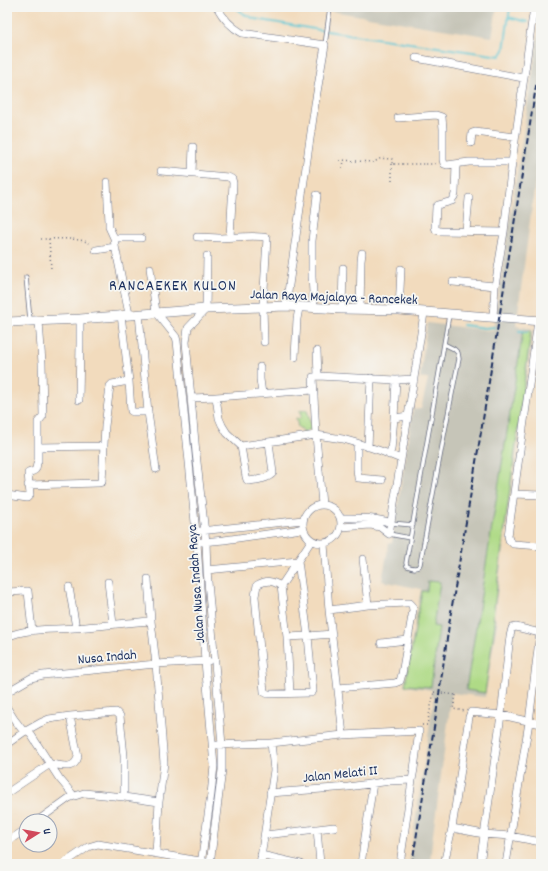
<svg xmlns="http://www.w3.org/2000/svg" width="548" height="871" font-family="Dekko,sans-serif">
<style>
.industrial{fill:#c6c5b8}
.green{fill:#afda86;stroke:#658472}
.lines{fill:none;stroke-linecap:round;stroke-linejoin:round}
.stream{stroke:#59c5d1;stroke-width:2}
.service-casing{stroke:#666b7f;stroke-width:5}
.minor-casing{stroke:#666b7f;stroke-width:8}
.secondary-casing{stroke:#666b7f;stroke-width:10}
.path{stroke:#666b7f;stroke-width:1.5;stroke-dasharray:1 3;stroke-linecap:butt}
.service{stroke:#fff;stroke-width:3.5}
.minor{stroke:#fff;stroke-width:7}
.secondary{stroke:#fff;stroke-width:9}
.rail{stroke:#1b2f5e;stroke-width:2;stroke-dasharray:6 3;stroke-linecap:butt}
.path-bridge{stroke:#666b7f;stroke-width:1.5;stroke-dasharray:1 3;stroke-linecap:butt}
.labels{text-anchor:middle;stroke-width:3.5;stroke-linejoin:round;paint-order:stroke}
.street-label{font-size:14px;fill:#1b2f5e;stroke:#f6f6f2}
.quarter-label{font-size:16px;letter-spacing:1px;fill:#1b2f5e;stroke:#f6f6f2}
</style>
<rect width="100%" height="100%" fill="#f6f6f2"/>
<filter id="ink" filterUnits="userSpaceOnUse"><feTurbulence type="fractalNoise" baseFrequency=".025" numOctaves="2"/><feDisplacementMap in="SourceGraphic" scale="8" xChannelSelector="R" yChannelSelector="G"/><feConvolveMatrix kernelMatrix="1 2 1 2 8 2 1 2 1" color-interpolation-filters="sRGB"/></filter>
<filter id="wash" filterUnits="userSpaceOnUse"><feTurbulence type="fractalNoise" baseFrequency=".012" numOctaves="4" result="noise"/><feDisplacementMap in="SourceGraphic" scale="16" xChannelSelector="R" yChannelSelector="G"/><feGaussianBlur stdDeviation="0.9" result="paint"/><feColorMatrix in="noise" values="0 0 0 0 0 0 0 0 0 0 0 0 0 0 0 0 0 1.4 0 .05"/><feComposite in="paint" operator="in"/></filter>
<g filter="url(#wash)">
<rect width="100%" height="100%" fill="#f2dbbd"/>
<!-- industrial -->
<path class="industrial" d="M306,7H497L492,37Z
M541,18V138L516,326L533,329L494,616L497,623L485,697L452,693L432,842L430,864H409L434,697L431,696L432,690L404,686L421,589L382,581L389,543H392L413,409H421L428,379L420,378L427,323L493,331Z"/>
<!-- green -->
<path class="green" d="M523,331H531L493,616L495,624L485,693L466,690Z
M307,410L312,430H307L304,434L303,430L298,427L296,418L300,419L301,414L299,411Z
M428,581L440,582L433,626L439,627L431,687L405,685L422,591H427Z"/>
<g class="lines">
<!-- stream -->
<path class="stream" d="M235,7L244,14L255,19L320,30L500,56L504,50L510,7
M508,17L528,22
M537,22L541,23
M463,325L485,328L494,327
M519,331L527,332"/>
</g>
</g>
<g filter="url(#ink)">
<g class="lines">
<!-- service casing -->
<g class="service-casing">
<path id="service" d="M325,45L330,7
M26,277L30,320
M444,344L454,349L458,353L459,359C445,427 433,495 420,564C418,570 412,568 407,566L406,563L444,344L449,315
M391,523L413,525
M389,534L410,538"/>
</g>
<!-- minor casing -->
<g class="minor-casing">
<path id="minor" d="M217,7C223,18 231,27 242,33L325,45L315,104L286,306
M416,58L523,78
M398,118L436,115L442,117L443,129V160L444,164L447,165L469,162H512
M471,143L472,133L475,132L515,137
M161,171L228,177L232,179L233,183L230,237
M192,173L193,147
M107,182L109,222V227L114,238L115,246L129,314
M454,197L455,194L456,164
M452,201L438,205L436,207L435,227L436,230L440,231L504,232
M466,231L469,198
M197,237C205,237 212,238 219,238C231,238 258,234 267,238L263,307L264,342
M114,238H141
M96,250L115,247
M207,256L206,309L188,328L186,342L196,453L206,542L207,570L222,745V770L210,864
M150,268L156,312L176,337L177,341L197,543L205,661L214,766L211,794L201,864
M453,282L495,286
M314,308L312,277V241L317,195
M342,309L343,268
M360,309L361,261L362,253
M399,310L401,269
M139,314L148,412L156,469
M121,315L129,381L131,411L133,412H148
M493,317L495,286L504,232L512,162L534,7
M538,321L508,536L509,540L513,544L541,546
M317,351L318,376
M295,357L297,319L299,308
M260,367V379L262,394
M216,397L219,418L222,425L227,433L241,446L246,477L247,480L249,481C257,480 268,479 273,473L269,442
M191,398L216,397L313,390
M79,400L80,343V319
M394,418L396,380
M357,443V469L358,478L382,480
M241,446L316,435L343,439L357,443L381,451L401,459
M38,447L103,446
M368,447L371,378
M389,455L391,450L394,418L408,416
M28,485L98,483L102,482L105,426L110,386L112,384L129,381
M514,494L541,495
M7,495L27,498L30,495L28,473C30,472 33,472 35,470C37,469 36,464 38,461V422L43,416L42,363L39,321
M303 524a19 19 0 1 1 38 0a19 19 0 1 1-38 0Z
M322,505L316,435L313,377L318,376L396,380L414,379
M341,518C358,518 375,517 391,523
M341,527L371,525L380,527L389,534C401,460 413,387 424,313
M200,531L303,520
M202,542L224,540L295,530L303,528
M324,544L329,610L343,735
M363,559L368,605
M207,570L298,561L308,636L313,691L311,693L268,694L264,692L255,596L257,585C267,580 271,580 281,586
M148,579L151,621L156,664L164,763L159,802L156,853
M108,582L113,624
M69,587L76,628
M7,592L27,591H28L32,631
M329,610L368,605L406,603H410L412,605L413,610L402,674L400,681L395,683L338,688
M7,637C27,628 52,630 74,628C100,626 125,623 151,621
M287,637L308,636L332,634
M381,643L407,640
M7,692L31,678L43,675L156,664L208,661
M290,693L287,637L281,586L311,541
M7,708L14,719L24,732
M28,730L59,778L74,796
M7,744L24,732L40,723L49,719L70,716L116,712L120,716L124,756V797
M217,745L271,743L343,735L419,731L414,769L412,780L400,864
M7,793L50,764C61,765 74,771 78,757L70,716
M270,793L348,787L390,781L412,780
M37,821L69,798L84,793L124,797L159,802
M452,828L484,834L510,836L541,842
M317,829L320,864
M265,835L334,827
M7,842L26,829
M261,855L301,864
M63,864L88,847L98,844L206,862
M260,864L274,770L271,743
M361,864L373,783
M444,864L452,828L469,717L471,712L501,715L541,724
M480,864L501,715L510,636L512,628L516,627L540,633
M506,864L529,722L541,624"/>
</g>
<!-- secondary casing -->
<g class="secondary-casing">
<path id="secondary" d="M7,322L80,319L206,309L286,306L342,309L399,310L541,321"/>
</g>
<!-- path -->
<path class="path" d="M340,160L372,162L376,161C380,157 386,159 392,159V164H438
M343,168L344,160
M392,181V164
M41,239C56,239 79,237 92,244
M49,239L51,269
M456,695L453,709L465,711
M422,725H427L434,692"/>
<!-- service -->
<use href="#service" class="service"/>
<!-- minor -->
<use href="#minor" class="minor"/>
<!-- secondary -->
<use href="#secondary" class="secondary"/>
<!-- rail -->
<path class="rail" d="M412,864L436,715L450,618L481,432L541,55"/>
<!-- path-bridge -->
<path class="path-bridge" d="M434,692L456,695"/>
</g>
</g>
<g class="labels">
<!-- street labels -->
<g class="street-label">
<text transform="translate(334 296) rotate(2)" y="5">Jalan Raya Majalaya - Rancekek</text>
<text transform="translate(195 584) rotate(-94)" y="5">Jalan Nusa Indah Raya</text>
<text transform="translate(107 656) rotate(-5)" y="5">Nusa Indah</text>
<text transform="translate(340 773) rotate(-6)" y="5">Jalan Melati II</text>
</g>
<!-- quarter labels -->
<g class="quarter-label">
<text x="173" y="290">RANCAEKEK KULON</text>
</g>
</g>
<!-- margin -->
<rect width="548" height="871" fill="none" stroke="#f6f6f2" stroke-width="24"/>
<!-- north arrow -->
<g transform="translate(38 833) rotate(79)"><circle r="19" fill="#f6f6f2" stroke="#9ea6b7"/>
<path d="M0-3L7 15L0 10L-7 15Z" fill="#d1495b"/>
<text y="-6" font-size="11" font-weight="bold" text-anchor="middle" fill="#1b2f5e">U</text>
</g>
</svg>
